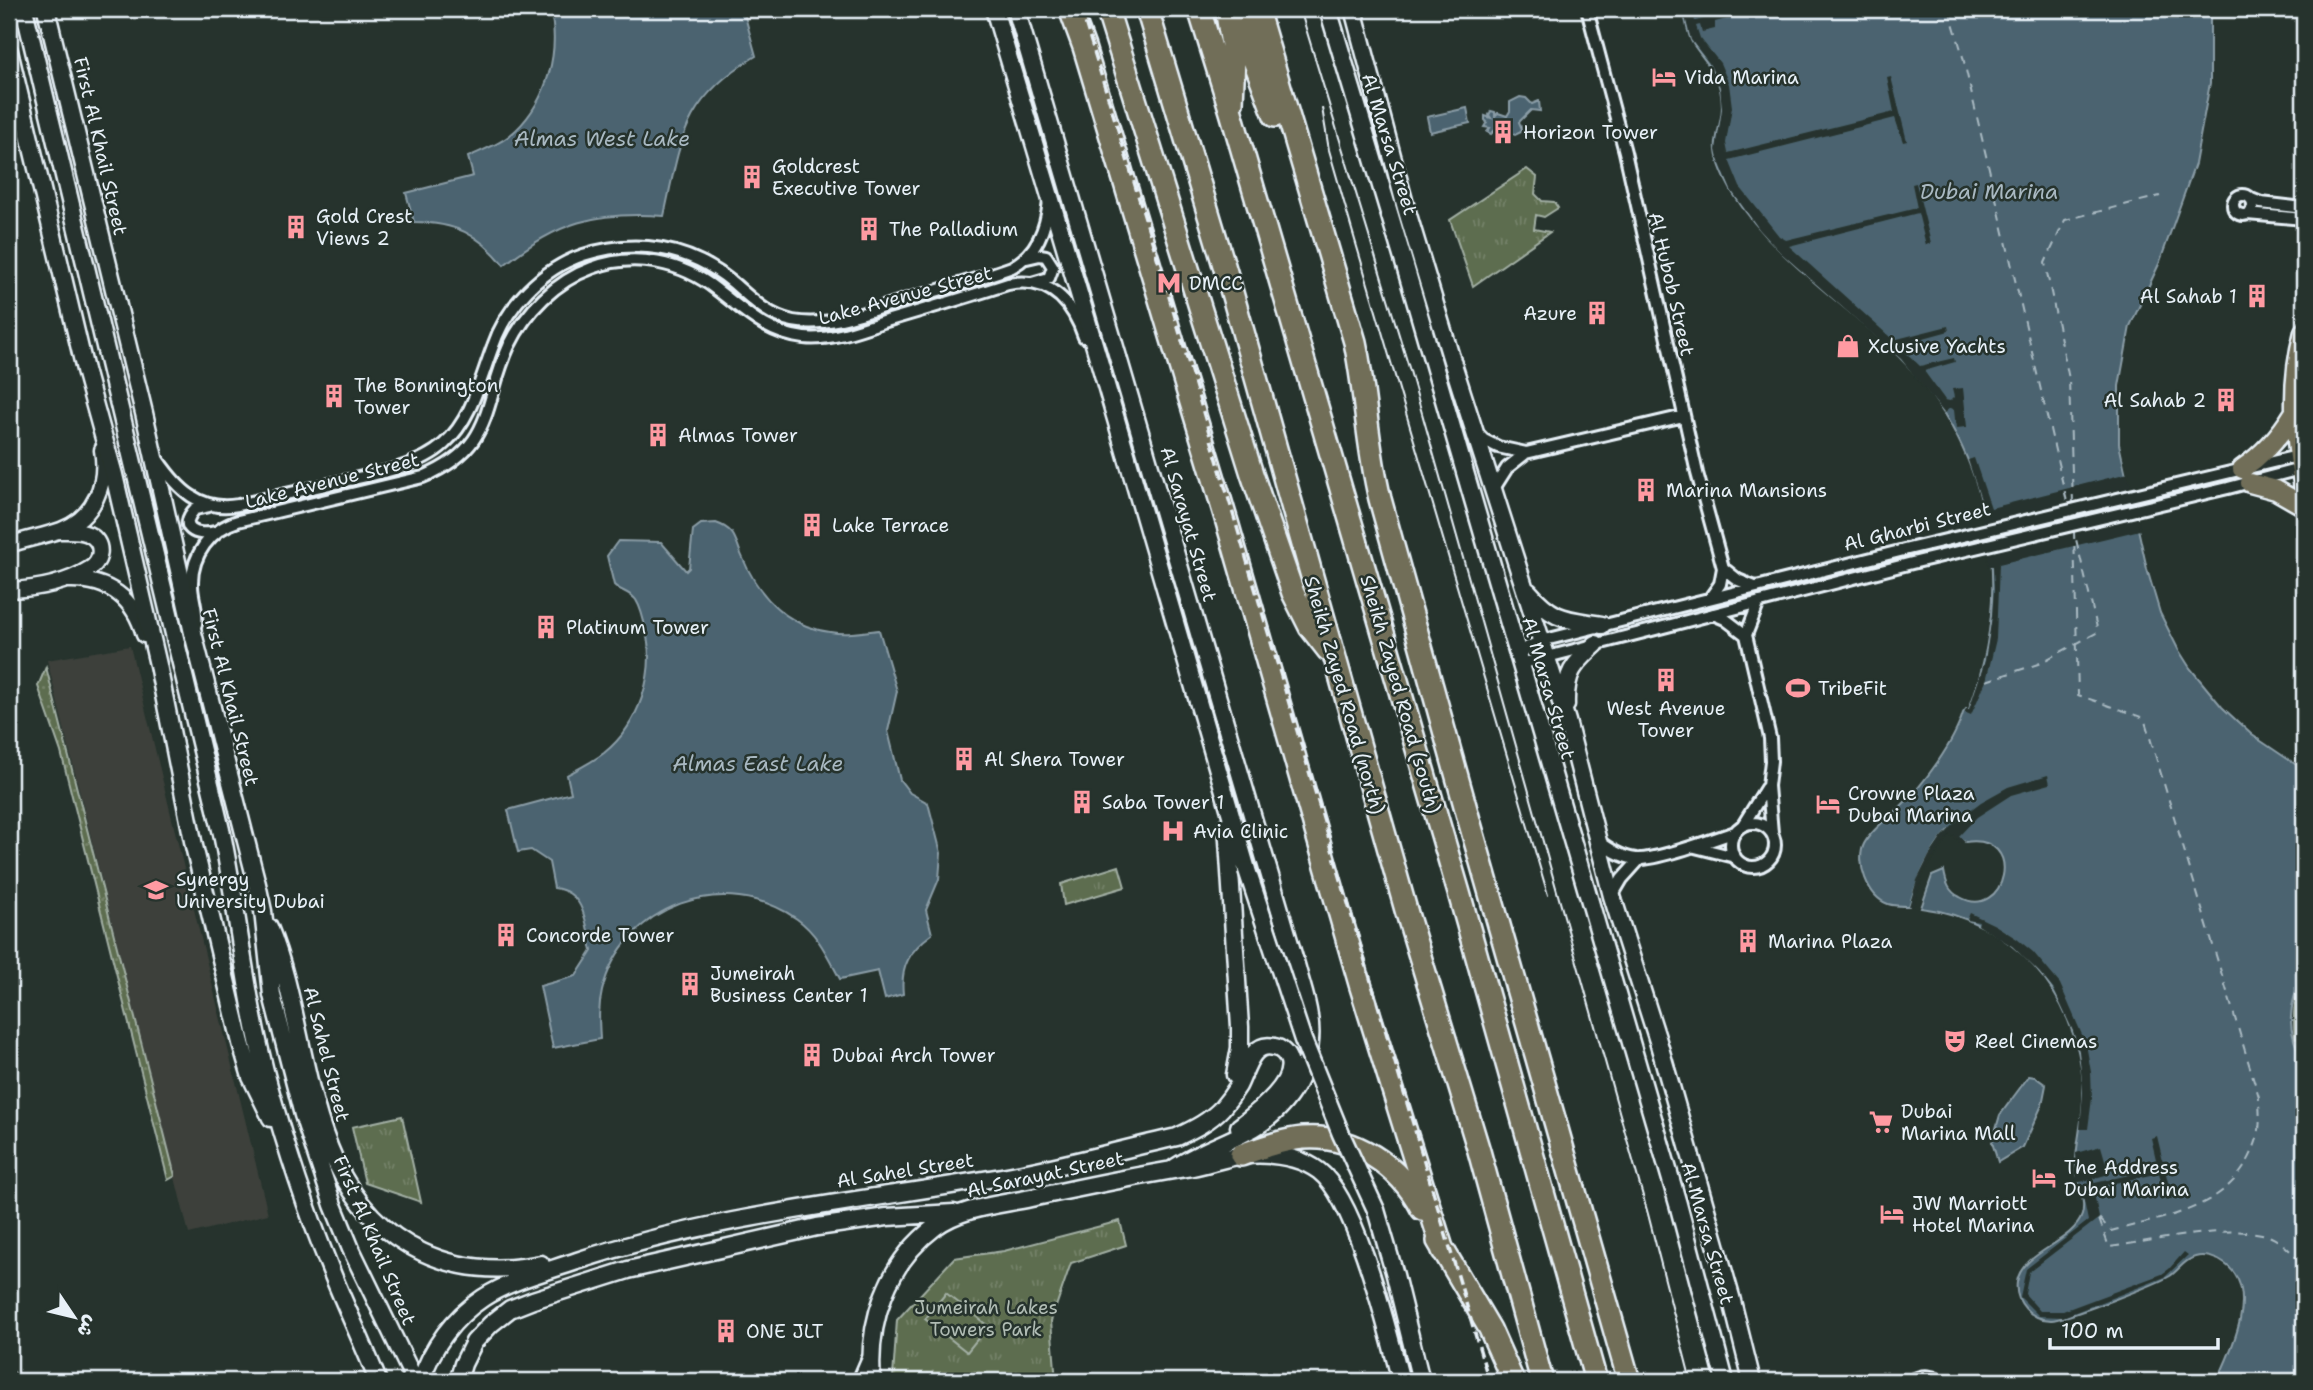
<svg xmlns="http://www.w3.org/2000/svg" width="2313" height="1390" font-family="'Shantell Sans','Playpen Sans Arabic',sans-serif">
<style>
.built{fill:#3c413b}
.grass{fill:url(#grass-dots);stroke:#a2afa4;stroke-width:2}
.park{fill:url(#park-tufts);stroke:#a2afa4;stroke-width:2}
.garden{fill:#5d6d4f;stroke:#a2afa4;stroke-width:2}
.water{fill:#4b6470;stroke:#8a9ca6;stroke-width:2}
.pier{fill:#26332d}
.lines{fill:none;stroke-linecap:round;stroke-linejoin:round}
.ferry{stroke:#a9b9c2;stroke-width:2;stroke-dasharray:9 7;stroke-linecap:butt}
.minor-casing{stroke:#e8f1f8;stroke-width:16}
.tertiary-casing{stroke:#e8f1f8;stroke-width:19}
.secondary-casing{stroke:#e8f1f8;stroke-width:21}
.primary-casing{stroke:#e8f1f8;stroke-width:23}
.motorway-casing{stroke:#e8f1f8;stroke-width:26}
.minor{stroke:#26332d;stroke-width:10}
.tertiary{stroke:#26332d;stroke-width:14}
.secondary{stroke:#26332d;stroke-width:16}
.primary{stroke:#716e59;stroke-width:18}
.motorway{stroke:#716e59;stroke-width:21}
.tram{stroke:#e8f1f8;stroke-width:2}
.rail{stroke:#e8f1f8;stroke-width:3.5;stroke-dasharray:10 5;stroke-linecap:butt}
.secondary-bridge-casing{stroke:#e8f1f8;stroke-width:21;stroke-linecap:butt}
.secondary-bridge{stroke:#26332d;stroke-width:16}
.labels{text-anchor:middle;stroke-width:5;stroke-linejoin:round;paint-order:stroke}
.poi-label{font-size:19px;fill:#e8f1f8;stroke:#26332d;text-anchor:start}
.street-label{font-size:19px;fill:#e8f1f8;stroke:#26332d}
.park-label{font-size:19px;fill:#b0bcb4;stroke:#26332d}
.water-label{font-size:21px;font-style:italic;fill:#a9b9c2;stroke:#26332d}
</style>
<defs>
<pattern id="grass-dots" width="8" height="8" patternUnits="userSpaceOnUse" patternTransform="scale(1.75)"><rect width="8" height="8" fill="#5d6d4f"/><path d="M2 2h.1M6 6h.1" fill="none" stroke="#748269" stroke-width="1.8" stroke-linecap="round"/></pattern>
<pattern id="park-tufts" width="24" height="20" patternUnits="userSpaceOnUse" patternTransform="scale(1.75)"><rect width="24" height="20" fill="#5d6d4f"/><path d="M3 7l-1-3M5 7V3M7 7l1-3M15 17l-1-3M17 17v-4M19 17l1-3" fill="none" stroke="#748269"/></pattern>
</defs>
<rect width="100%" height="100%" fill="#26332d"/>
<filter id="ink" filterUnits="userSpaceOnUse"><feTurbulence type="fractalNoise" baseFrequency=".0143" numOctaves="2"/><feDisplacementMap in="SourceGraphic" scale="14" xChannelSelector="R" yChannelSelector="G"/><feConvolveMatrix kernelMatrix="1 2 1 2 8 2 1 2 1" color-interpolation-filters="sRGB"/></filter>
<g filter="url(#ink)">
<!-- built -->
<path class="built" d="M130,646L268,1214L189,1234L47,660Z"/>
<!-- grass -->
<path class="grass" d="M46,667L175,1176L168,1180L61,752L38,686Z"/>
<!-- park -->
<path class="park" d="M1527,169L1537,177L1535,194L1542,201L1554,202L1558,208L1544,217L1536,215L1534,229L1550,232L1473,286L1450,220Z
M1119,866L1125,887L1064,905L1061,884Z
M2304,977V1036L2295,1039C2293,1015 2293,999 2304,977Z
M402,1116L421,1202L365,1183L352,1127Z
M1120,1221L1126,1245L1071,1263L1051,1321L1056,1381H895L893,1377L897,1320L954,1258L1004,1251Z"/>
<!-- garden -->
<path class="garden" d="M946,1293L988,1326L967,1352L925,1319Z"/>
<!-- water -->
<path class="water" d="M550,9H743L756,56C682,100 681,139 664,216C596,211 557,222 504,265C478,233 455,223 414,222L406,193L473,176L468,157C485,149 503,143 516,130C547,100 561,51 550,9Z
M1683,9H2210V83L2195,164L2159,264L2130,326L2119,386V444L2147,569L2160,613L2178,649L2190,668L2222,707L2252,735L2304,770V974C2287,1006 2286,1031 2304,1063V1381H2217C2231,1351 2261,1290 2225,1264C2217,1258 2205,1254 2195,1257C2184,1260 2179,1270 2170,1276C2157,1284 2064,1320 2051,1320C2031,1320 2014,1302 2017,1282C2021,1252 2073,1243 2082,1215C2087,1199 2074,1176 2076,1158C2078,1133 2085,1109 2083,1084C2077,994 2012,919 1921,908L1932,876L1944,871C1946,883 1949,892 1960,897C2005,923 2028,832 1965,842L1949,830C1929,852 1918,878 1909,906C1902,906 1894,906 1888,904C1868,897 1855,862 1864,844C1872,829 1889,818 1901,806C1924,784 1954,743 1963,713L1966,709H1969C2017,581 1990,443 1890,348C1836,297 1772,256 1732,192C1724,178 1714,158 1716,142C1719,121 1725,113 1720,89C1716,71 1703,59 1693,44C1687,35 1686,20 1683,9Z
M1520,97L1526,98L1532,104L1539,101L1540,111L1531,110L1519,122L1522,129L1521,132L1515,135L1505,130L1496,137L1494,131L1491,134L1487,132L1490,128L1484,127L1487,122L1485,120V116L1491,118L1489,115L1491,111L1495,112V116L1498,113L1507,116L1510,111V102Z
M1467,108L1470,123L1430,132L1427,117Z
M716,523C734,529 735,538 741,554C757,594 785,626 830,632C846,635 863,632 879,630L897,691L888,731L900,780L910,793L928,803L941,853L939,879L926,910L932,934C910,950 900,966 903,994L885,999L878,971L840,979C828,957 818,934 797,919C725,869 623,904 602,991C598,1007 599,1022 600,1039L553,1048L540,986L576,976L592,951C586,925 586,892 554,888L549,862L531,850L518,852L508,810L571,793L567,775C580,768 592,762 604,753C639,725 656,674 646,631C644,621 641,608 636,600C630,592 620,591 614,585L607,556L618,541L661,542L686,571L689,568L693,530L701,524Z
M2029,1076L2035,1077L2046,1085L2042,1105L2023,1147L1998,1162L1992,1142L2000,1115Z"/>
<!-- pier -->
<path class="pier" d="M1683,9H1691L1695,21L1744,9H1766L1715,22V29L1702,32L1700,25L1696,26L1700,38L1720,63L1729,84L1732,107L1726,143L1728,153L1894,112L1887,78L1891,77L1907,141L1903,142L1895,118L1729,160L1740,187L1779,236L1786,240L1917,208L1912,184L1916,183L1931,243L1926,245L1918,213L1789,246L1890,337L1897,339L1948,326L1949,331L1898,345L1920,366L1954,358L1955,362L1924,371L1945,400L1950,401L1954,397L1952,389L1963,388L1967,427L1956,428L1954,410L1950,408L1944,413L1901,359L1780,252L1759,229L1731,190L1718,159L1716,150L1722,109L1720,87L1709,63L1691,40Z
M1974,458L1991,508L2128,473L2140,530L1999,564L1996,639L1986,681L1971,715L1964,712L1966,709H1969L1985,661L1992,617L1994,589L1993,566H1989L1980,511L1984,509L1968,460Z
M2048,775L2050,784L2011,795L1977,817L1959,836L1965,842L1962,843L1950,834L1924,872L1913,907L1909,906L1917,880L1929,856L1942,837L1961,817L1981,802L2008,787Z
M1970,913L1995,925L2017,939L2033,952L2060,984L2086,1044L2091,1072L2092,1098L2088,1129H2080L2083,1092L2079,1051L2073,1031L2054,990L2039,972L2012,946L1978,925L1979,922L1967,920Z
M2157,1136L2172,1199L2166,1201L2159,1173L2093,1188L2099,1218L2029,1272L2025,1294L2040,1311H2063L2162,1274L2169,1269L2184,1252L2188,1255L2165,1277L2063,1317L2039,1316L2020,1297L2026,1269L2088,1221L2082,1191H2079L2078,1187L2158,1168L2151,1138Z
M2101,1146L2109,1174L2077,1183L2076,1153Z"/>
<g class="lines">
<!-- ferry -->
<path class="ferry" d="M1949,9L1962,53L2068,506
M2073,504L2069,379L2045,263L2065,220L2160,196
M2074,530L2078,695L2144,718L2259,1097C2259,1109 2261,1124 2258,1135C2238,1208 2173,1215 2111,1231L2099,1218
M1986,681L2038,664L2098,632L2075,535
M2099,1219L2109,1247C2147,1242 2238,1222 2271,1237C2284,1243 2299,1258 2304,1271"/>
<!-- minor casing -->
<g class="minor-casing">
<path id="minor" d="M1587,9L1625,152L1697,473L1723,568L1720,584L1710,598
M2233 205a10 10 0 1 1 20 0a10 10 0 1 1-20 0Z
M2251,199L2261,203L2304,208
M2247,214L2304,219
M1027,258L1040,255L1046,256L1053,267L1049,278L1032,283
M1476,432L1484,440L1498,447L1526,453L1684,416
M158,460C178,489 200,512 238,505C269,498 300,491 330,484C365,476 417,469 444,444C472,419 480,380 493,346C507,305 542,269 583,255C635,238 689,246 732,282C751,298 767,316 793,321C832,328 874,309 911,298C945,288 979,279 1012,267C1037,253 1046,229 1049,201
M1493,490L1507,468L1526,453
M209,506L195,509C177,528 196,537 215,532
M1723,568L1738,580L1755,587
M1759,602L1746,635L1770,738L1771,761L1768,786L1772,833
M1713,614L1725,619L1746,635
M196,624C198,610 192,598 192,585C191,555 211,529 238,521L423,477C496,446 482,405 509,346C526,311 556,281 592,268C634,252 682,262 717,290C745,311 767,334 804,338C832,341 860,329 886,321C927,309 968,297 1008,284C1049,276 1072,301 1084,337
M1518,657L1528,647L1541,641L1908,549L2302,455
M1520,664L1912,563L2228,488L2304,468
M1731 845a22 22 0 1 1 44 0a22 22 0 1 1-44 0Z
M1743,825L1766,788
M1597,840C1609,849 1621,857 1636,859C1656,861 1714,839 1735,832
M1695,847L1735,857
M1612,896L1622,879L1640,859
M9,1377L10,1381
M858,1381L868,1358
M1911,1381C1921,1375 1931,1375 1940,1381"/>
</g>
<!-- tertiary casing -->
<g class="tertiary-casing">
<path id="tertiary" d="M9,545C26,539 44,536 61,530C94,518 108,483 102,450
M69,580C108,579 134,598 144,635
M9,590C36,589 65,584 89,569C103,561 104,541 88,534C80,530 69,531 61,531"/>
</g>
<!-- secondary casing -->
<g class="secondary-casing">
<path id="secondary" d="M24,9L222,834C239,917 246,1004 269,1086C286,1148 306,1209 330,1268C345,1306 363,1343 378,1381
M46,9L144,413L193,633L257,884L263,911L272,995L303,1115L333,1205L351,1249L415,1381
M994,9L1097,354L1247,870
M1016,9L1297,968C1301,984 1307,1000 1309,1016C1317,1064 1289,1111 1246,1132C1222,1145 1196,1153 1173,1169
M1328,9L1405,266L1678,1204L1725,1381
M1353,9L1406,208L1453,364L1567,721L1612,896L1658,1041L1731,1297L1752,1381
M9,51L85,370L114,475L158,665L194,846L241,1043L251,1077L271,1118
M1528,591C1554,621 1565,619 1602,625
M1566,705C1565,673 1573,665 1596,644
M1227,825L1240,1027V1048L1235,1075
M269,927C314,1036 299,1194 422,1252C460,1270 501,1272 541,1264
M421,1381C431,1348 454,1317 483,1298C511,1280 545,1272 577,1261C718,1214 867,1201 1012,1175C1068,1165 1122,1149 1177,1137C1194,1129 1210,1121 1222,1108C1228,1101 1233,1094 1238,1086C1246,1071 1251,1041 1274,1047C1281,1048 1287,1054 1289,1061C1295,1085 1255,1114 1239,1127
M458,1381L463,1364L474,1342L491,1324L510,1309L533,1300L628,1270L817,1227L887,1217L954,1213
M872,1381C867,1322 887,1263 935,1227C962,1207 999,1205 1031,1198C1084,1187 1138,1175 1192,1167C1209,1164 1226,1157 1244,1155C1270,1153 1298,1155 1319,1171C1357,1200 1388,1333 1401,1381"/>
</g>
<!-- primary casing -->
<g class="primary-casing">
<path id="primary" d="M2304,332C2290,384 2294,435 2304,488
M2242,469C2264,454 2280,436 2294,413
M2250,483L2276,490L2304,506"/>
</g>
<!-- motorway casing -->
<g class="motorway-casing">
<path id="motorway" d="M1070,9L1084,47L1227,522L1360,984L1443,1251
M1107,9L1252,474L1293,593L1310,627L1328,650
M1147,9L1229,282L1406,910L1479,1151L1542,1381
M1199,9L1231,112L1459,893L1596,1381
M1238,9L1252,55L1275,116
M1257,9L1355,342C1366,394 1367,447 1380,499L1469,820L1629,1381
M1227,14L1234,57L1232,103
M1241,1155C1261,1148 1282,1140 1303,1138C1353,1134 1400,1166 1422,1209
M1438,1241L1490,1329L1513,1381"/>
</g>
<!-- minor -->
<use href="#minor" class="minor"/>
<!-- tertiary -->
<use href="#tertiary" class="tertiary"/>
<!-- secondary -->
<use href="#secondary" class="secondary"/>
<!-- primary -->
<use href="#primary" class="primary"/>
<!-- motorway -->
<use href="#motorway" class="motorway"/>
<!-- tram -->
<path class="tram" d="M1300,9L1410,371L1467,572L1648,1214L1691,1381
M1322,108L1329,150L1352,230L1548,895"/>
<!-- rail -->
<path class="rail" d="M1081,9L1165,283L1489,1381"/>
<!-- secondary-bridge casing -->
<g class="secondary-bridge-casing">
<path id="secondary-bridge" d="M1247,870L1303,1040L1341,1134L1376,1210L1395,1275L1421,1381"/>
</g>
<!-- secondary-bridge -->
<use href="#secondary-bridge" class="secondary-bridge"/>
</g>
</g>
<!-- icons -->
<defs>
<g id="hotel-bare" transform="scale(1.89)"><path d="M-6-4.5h1.5V1H6V5H4.5V3h-9V5H-6ZM-4 0a1.8 1.8 0 1 1 3.6 0ZM.5 0V-2.5h3Q6-2.5 6 0Z" fill="#ff9aa2" stroke="#26332d" stroke-width="2.5" paint-order="stroke"/></g>
<g id="building-bare" transform="scale(1.89)"><path d="M-4-6H4V6H1V3H-1V6H-4ZM-2.5-4.3h1.7v1.8h-1.7ZM.8-4.3h1.7v1.8H.8ZM-2.5-1h1.7V.8h-1.7ZM.8-1h1.7V.8H.8Z" fill="#ff9aa2" stroke="#26332d" stroke-width="2.5" paint-order="stroke"/></g>
<g id="metro-bare" transform="scale(1.89)"><path d="M-5.5 5V-5H-3L0 0L3-5H5.5V5H3V-.5L0 4L-3-.5V5Z" fill="#ff9aa2" stroke="#26332d" stroke-width="2.5" paint-order="stroke"/></g>
<g id="shop-bare" transform="scale(1.89)"><path d="M-5-2.5h2.3a2.7 3.5 0 0 1 5.4 0H5L5.5 6h-11ZM-1.5-2.5h3a1.5 2.3 0 0 0-3 0Z" fill="#ff9aa2" stroke="#26332d" stroke-width="2.5" paint-order="stroke"/></g>
<g id="stadium-bare" transform="scale(1.89)"><path d="M0-5a6.5 5 0 1 0 0 10a6.5 5 0 1 0 0-10ZM-3.5-1.8h7v3.6h-7Z" fill="#ff9aa2" stroke="#26332d" stroke-width="2.5" paint-order="stroke"/></g>
<g id="hospital-bare" transform="scale(1.89)"><path d="M-5-5h3v3.5h4V-5h3V5h-3V1.5h-4V5h-3Z" fill="#ff9aa2" stroke="#26332d" stroke-width="2.5" paint-order="stroke"/></g>
<g id="university-bare" transform="scale(1.89)"><path d="M0-5L7-2L0 1L-7-2ZM-4 1L0 2.5L4 1V4Q0 6-4 4Z" fill="#ff9aa2" stroke="#26332d" stroke-width="2.5" paint-order="stroke"/></g>
<g id="theatre-bare" transform="scale(1.89)"><path d="M-5-5.5Q0-4 5-5.5V0Q5 5 0 6Q-5 5-5 0ZM-3.3-2.5H-1v1.5H-3.3ZM1-2.5H3.3v1.5H1ZM-2.8 1Q0 5.5 2.8 1Z" fill="#ff9aa2" stroke="#26332d" stroke-width="2.5" paint-order="stroke"/></g>
<g id="supermarket-bare" transform="scale(1.89)"><path d="M-6-5.5h2.5l.6 2H6L4.5 2H-2.5L-4.4-4H-6ZM-1.5 3.2a1.3 1.3 0 1 0 .1 0ZM3 3.2a1.3 1.3 0 1 0 .1 0Z" fill="#ff9aa2" stroke="#26332d" stroke-width="2.5" paint-order="stroke"/></g>
</defs>
<g fill-rule="evenodd">
<use href="#hotel-bare" x="1664" y="77"/>
<use href="#building-bare" x="1503" y="132"/>
<use href="#building-bare" x="752" y="177"/>
<use href="#building-bare" x="296" y="227"/>
<use href="#building-bare" x="869" y="229"/>
<use href="#metro-bare" x="1169" y="283"/>
<use href="#building-bare" x="2257" y="296"/>
<use href="#building-bare" x="1597" y="313"/>
<use href="#shop-bare" x="1848" y="346"/>
<use href="#building-bare" x="334" y="396"/>
<use href="#building-bare" x="2226" y="400"/>
<use href="#building-bare" x="658" y="435"/>
<use href="#building-bare" x="1646" y="490"/>
<use href="#building-bare" x="812" y="525"/>
<use href="#building-bare" x="546" y="627"/>
<use href="#building-bare" x="1666" y="680"/>
<use href="#stadium-bare" x="1798" y="688"/>
<use href="#building-bare" x="964" y="759"/>
<use href="#building-bare" x="1082" y="802"/>
<use href="#hotel-bare" x="1828" y="804"/>
<use href="#hospital-bare" x="1173" y="831"/>
<use href="#university-bare" x="156" y="890"/>
<use href="#building-bare" x="506" y="935"/>
<use href="#building-bare" x="1748" y="941"/>
<use href="#building-bare" x="690" y="984"/>
<use href="#theatre-bare" x="1955" y="1041"/>
<use href="#building-bare" x="812" y="1055"/>
<use href="#supermarket-bare" x="1881" y="1122"/>
<use href="#hotel-bare" x="2044" y="1178"/>
<use href="#hotel-bare" x="1892" y="1214"/>
<use href="#building-bare" x="726" y="1331"/>
</g>
<g class="labels">
<!-- poi labels -->
<g class="poi-label">
<text x="1684" y="84">Vida Marina</text>
<text x="1523" y="139">Horizon Tower</text>
<text x="772" y="173">Goldcrest<tspan x="772" dy="22">Executive Tower</tspan></text>
<text x="316" y="223">Gold Crest<tspan x="316" dy="22">Views 2</tspan></text>
<text x="889" y="236">The Palladium</text>
<text x="1189" y="290">DMCC</text>
<text x="2237" y="303" text-anchor="end">Al Sahab 1</text>
<text x="1577" y="320" text-anchor="end">Azure</text>
<text x="1868" y="353">Xclusive Yachts</text>
<text x="354" y="392">The Bonnington<tspan x="354" dy="22">Tower</tspan></text>
<text x="2206" y="407" text-anchor="end">Al Sahab 2</text>
<text x="678" y="442">Almas Tower</text>
<text x="1666" y="497">Marina Mansions</text>
<text x="832" y="532">Lake Terrace</text>
<text x="566" y="634">Platinum Tower</text>
<text x="1818" y="695">TribeFit</text>
<text x="1666" y="715" text-anchor="middle">West Avenue<tspan x="1666" dy="22">Tower</tspan></text>
<text x="984" y="766">Al Shera Tower</text>
<text x="1848" y="800">Crowne Plaza<tspan x="1848" dy="22">Dubai Marina</tspan></text>
<text x="1102" y="809">Saba Tower 1</text>
<text x="1193" y="838">Avia Clinic</text>
<text x="176" y="886">Synergy<tspan x="176" dy="22">University Dubai</tspan></text>
<text x="526" y="942">Concorde Tower</text>
<text x="1768" y="948">Marina Plaza</text>
<text x="710" y="980">Jumeirah<tspan x="710" dy="22">Business Center 1</tspan></text>
<text x="1975" y="1048">Reel Cinemas</text>
<text x="832" y="1062">Dubai Arch Tower</text>
<text x="1901" y="1118">Dubai<tspan x="1901" dy="22">Marina Mall</tspan></text>
<text x="2064" y="1174">The Address<tspan x="2064" dy="22">Dubai Marina</tspan></text>
<text x="1912" y="1210">JW Marriott<tspan x="1912" dy="22">Hotel Marina</tspan></text>
<text x="746" y="1338">ONE JLT</text>
</g>
<!-- street labels -->
<g class="street-label">
<text transform="translate(1390 144) rotate(73)" y="7">Al Marsa Street</text>
<text transform="translate(101 146) rotate(77)" y="7">First Al Khail Street</text>
<text transform="translate(1672 284) rotate(77)" y="7">Al Hubob Street</text>
<text transform="translate(905 295) rotate(-15)" y="7">Lake Avenue Street</text>
<text transform="translate(332 480) rotate(-14)" y="7">Lake Avenue Street</text>
<text transform="translate(1189 524) rotate(74)" y="7">Al Sarayat Street</text>
<text transform="translate(1917 526) rotate(-14)" y="7">Al Gharbi Street</text>
<text transform="translate(1549 688) rotate(74)" y="7">Al Marsa Street</text>
<text transform="translate(1401 694) rotate(74)" y="7">Sheikh Zayed Road (south)</text>
<text transform="translate(1345 695) rotate(74)" y="7">Sheikh Zayed Road (north)</text>
<text transform="translate(231 697) rotate(76)" y="7">First Al Khail Street</text>
<text transform="translate(327 1054) rotate(76)" y="7">Al Sahel Street</text>
<text transform="translate(905 1170) rotate(-9)" y="7">Al Sahel Street</text>
<text transform="translate(1045 1174) rotate(-12)" y="7">Al Sarayat Street</text>
<text transform="translate(1708 1233) rotate(74)" y="7">Al Marsa Street</text>
<text transform="translate(375 1240) rotate(67)" y="7">First Al Khail Street</text>
</g>
<!-- park labels -->
<g class="park-label">
<text x="986" y="1314">Jumeirah Lakes<tspan x="986" dy="22">Towers Park</tspan></text>
</g>
<!-- water labels -->
<g class="water-label">
<text x="602" y="146">Almas West Lake</text>
<text x="1989" y="199">Dubai Marina</text>
<text x="758" y="771">Almas East Lake</text>
</g>
</g>
<!-- margin -->
<rect width="2313" height="1390" fill="none" stroke="#26332d" stroke-width="35"/>
<rect x="18" y="18" width="2278" height="1355" fill="none" stroke="#e8f1f8" stroke-width="2.5" filter="url(#ink)"/>
<!-- north arrow -->
<g transform="translate(74 1317) rotate(125)" stroke="#26332d" stroke-width="5" paint-order="stroke">
<path d="M0-5L12 26L0 18L-12 26Z" fill="#e8f1f8"/>
<text y="-10" font-size="19" font-weight="bold" text-anchor="middle" fill="#e8f1f8">ش</text>
</g>
<!-- scale -->
<path d="M2050 1338v10h168v-10" fill="none" stroke="#e8f1f8" stroke-width="3.5"/>
<text x="2061" y="1338" font-size="21" fill="#e8f1f8" stroke="#26332d" stroke-width="5" paint-order="stroke">100 m</text>
</svg>
